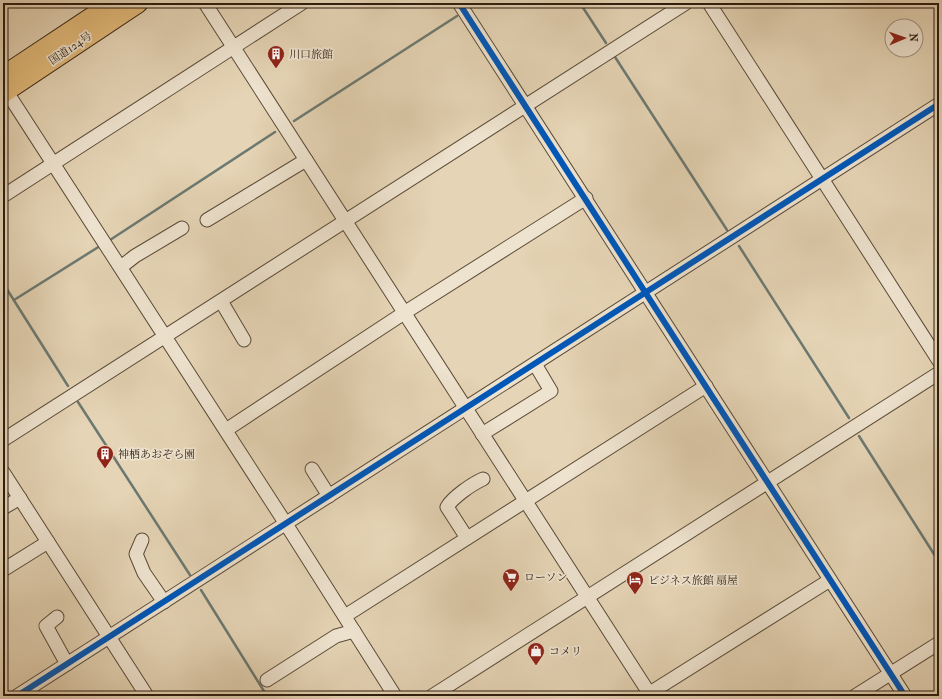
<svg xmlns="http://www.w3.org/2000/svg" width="942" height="699" font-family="'IM FELL French Canon','Noto Serif JP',serif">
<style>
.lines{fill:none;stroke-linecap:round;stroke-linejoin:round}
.stream{stroke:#6c7971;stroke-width:2.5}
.minor-casing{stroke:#5a4b38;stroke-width:15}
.highway-casing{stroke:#2c1d0f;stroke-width:21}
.minor{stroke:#eee3cf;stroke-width:13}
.highway{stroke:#e2ba7a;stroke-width:19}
.cycleway-casing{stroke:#eee3cf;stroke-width:8}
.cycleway{stroke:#0057b8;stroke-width:6}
.labels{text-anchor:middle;stroke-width:3.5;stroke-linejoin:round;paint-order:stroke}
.street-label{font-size:11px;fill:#2c1d0f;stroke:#eee3cf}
.poi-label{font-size:11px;fill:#2c1d0f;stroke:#eee3cf;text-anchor:start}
</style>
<rect width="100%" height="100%" fill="#e5d4b5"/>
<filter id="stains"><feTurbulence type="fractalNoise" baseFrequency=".005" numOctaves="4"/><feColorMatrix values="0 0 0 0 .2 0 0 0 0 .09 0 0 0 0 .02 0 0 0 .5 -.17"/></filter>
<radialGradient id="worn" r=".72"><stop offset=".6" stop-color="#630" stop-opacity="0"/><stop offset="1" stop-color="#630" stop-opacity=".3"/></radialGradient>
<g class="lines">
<g class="stream">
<path d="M580 3 606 43"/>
<path d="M472 5 476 3"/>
<path d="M619 63 615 57 727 230"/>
<path d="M294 121 457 16"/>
<path d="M110 240 275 132"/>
<path d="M739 246 849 418"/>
<path d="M3 283 68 386"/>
<path d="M14 300 100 246"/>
<path d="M78 402 190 575"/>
<path d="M859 436 939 562"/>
<path d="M201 590 267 696"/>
</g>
<defs>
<g id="minor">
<path d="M205 3 651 696"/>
<path d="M459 3 905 696"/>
<path d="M709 3 939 361"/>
<path d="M3 86 286 524 395 696"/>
<path d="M3 196 302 3"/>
<path d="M207 220 306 160"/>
<path d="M121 267 135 256 182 228"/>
<path d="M221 301 244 340"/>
<path d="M226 430 404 313 586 198"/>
<path d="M482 434 551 391 535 364"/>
<path d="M3 440 686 3"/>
<path d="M312 469 329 496"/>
<path d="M3 472 147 696"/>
<path d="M3 508 20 498"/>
<path d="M467 538 447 507C453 497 472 484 483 479"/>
<path d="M142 540 136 554 144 573 164 602"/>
<path d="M3 570 48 542"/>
<path d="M345 616 706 386"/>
<path d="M57 617 46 626 67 664"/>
<path d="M267 680 336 636 354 631"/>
<path d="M17 696 939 104"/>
<path d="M432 696 939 373"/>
<path d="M645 696 830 580"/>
<path d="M855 696 939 643"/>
</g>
<g id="highway">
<path d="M3 76 113 3"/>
<path d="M3 93 138 3"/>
</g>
</defs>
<use href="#minor" class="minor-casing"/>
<use href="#highway" class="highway-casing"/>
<use href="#minor" class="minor"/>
<use href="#highway" class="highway"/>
<defs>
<g id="cycleway">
<path d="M459 3 905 696"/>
<path d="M17 696 939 104"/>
</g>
</defs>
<use href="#cycleway" class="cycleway-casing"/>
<use href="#cycleway" class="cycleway"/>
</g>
<defs>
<symbol id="building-pin" viewBox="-11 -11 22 30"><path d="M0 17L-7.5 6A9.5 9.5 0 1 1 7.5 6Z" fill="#8f2418" stroke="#eee3cf"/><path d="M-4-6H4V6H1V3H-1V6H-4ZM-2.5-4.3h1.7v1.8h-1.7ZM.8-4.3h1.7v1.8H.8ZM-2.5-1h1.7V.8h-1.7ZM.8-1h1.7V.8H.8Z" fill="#fff"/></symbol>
<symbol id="supermarket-pin" viewBox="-11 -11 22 30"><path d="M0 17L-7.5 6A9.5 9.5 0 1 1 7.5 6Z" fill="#8f2418" stroke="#eee3cf"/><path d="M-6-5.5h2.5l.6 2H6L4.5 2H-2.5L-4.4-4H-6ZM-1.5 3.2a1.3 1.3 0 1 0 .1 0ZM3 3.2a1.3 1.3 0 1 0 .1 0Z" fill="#fff"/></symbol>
<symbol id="hotel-pin" viewBox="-11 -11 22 30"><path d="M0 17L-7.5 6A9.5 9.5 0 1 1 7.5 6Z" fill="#8f2418" stroke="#eee3cf"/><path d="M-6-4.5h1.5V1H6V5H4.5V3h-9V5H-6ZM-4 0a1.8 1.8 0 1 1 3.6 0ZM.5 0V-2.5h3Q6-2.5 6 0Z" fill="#fff"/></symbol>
<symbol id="shop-pin" viewBox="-11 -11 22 30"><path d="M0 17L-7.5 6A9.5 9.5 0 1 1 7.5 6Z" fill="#8f2418" stroke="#eee3cf"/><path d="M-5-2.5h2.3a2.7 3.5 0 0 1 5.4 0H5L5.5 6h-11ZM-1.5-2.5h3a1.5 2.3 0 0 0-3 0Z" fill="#fff"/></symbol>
</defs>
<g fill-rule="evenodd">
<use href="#building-pin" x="266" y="44" width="20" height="27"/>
<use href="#building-pin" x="95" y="444" width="20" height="27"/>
<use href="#supermarket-pin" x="501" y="567" width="20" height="27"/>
<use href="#hotel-pin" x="625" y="570" width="20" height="27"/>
<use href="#shop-pin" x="526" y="641" width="20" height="27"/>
</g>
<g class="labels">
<g class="street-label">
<text transform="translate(70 48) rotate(-34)" y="4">国道124号</text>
</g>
<g class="poi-label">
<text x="289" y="58">川口旅館</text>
<text x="118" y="458">神栖あおぞら園</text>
<text x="524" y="581">ローソン</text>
<text x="648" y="584">ビジネス旅館 扇屋</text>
<text x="549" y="655">コメリ</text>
</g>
</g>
<rect width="942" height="699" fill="none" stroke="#e5d4b5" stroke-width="16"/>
<rect x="4" y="4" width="934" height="691" fill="none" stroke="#2c1d0f" stroke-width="2"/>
<rect x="8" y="8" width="926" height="683" fill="none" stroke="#2c1d0f"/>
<g transform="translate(904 38) rotate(88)"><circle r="19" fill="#eee3cf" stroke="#a09482"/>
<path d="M0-3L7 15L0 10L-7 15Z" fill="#8f2418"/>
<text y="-6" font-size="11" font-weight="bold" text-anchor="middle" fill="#2c1d0f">N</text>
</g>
<rect width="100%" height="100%" filter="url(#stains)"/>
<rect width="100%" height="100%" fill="url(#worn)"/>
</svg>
